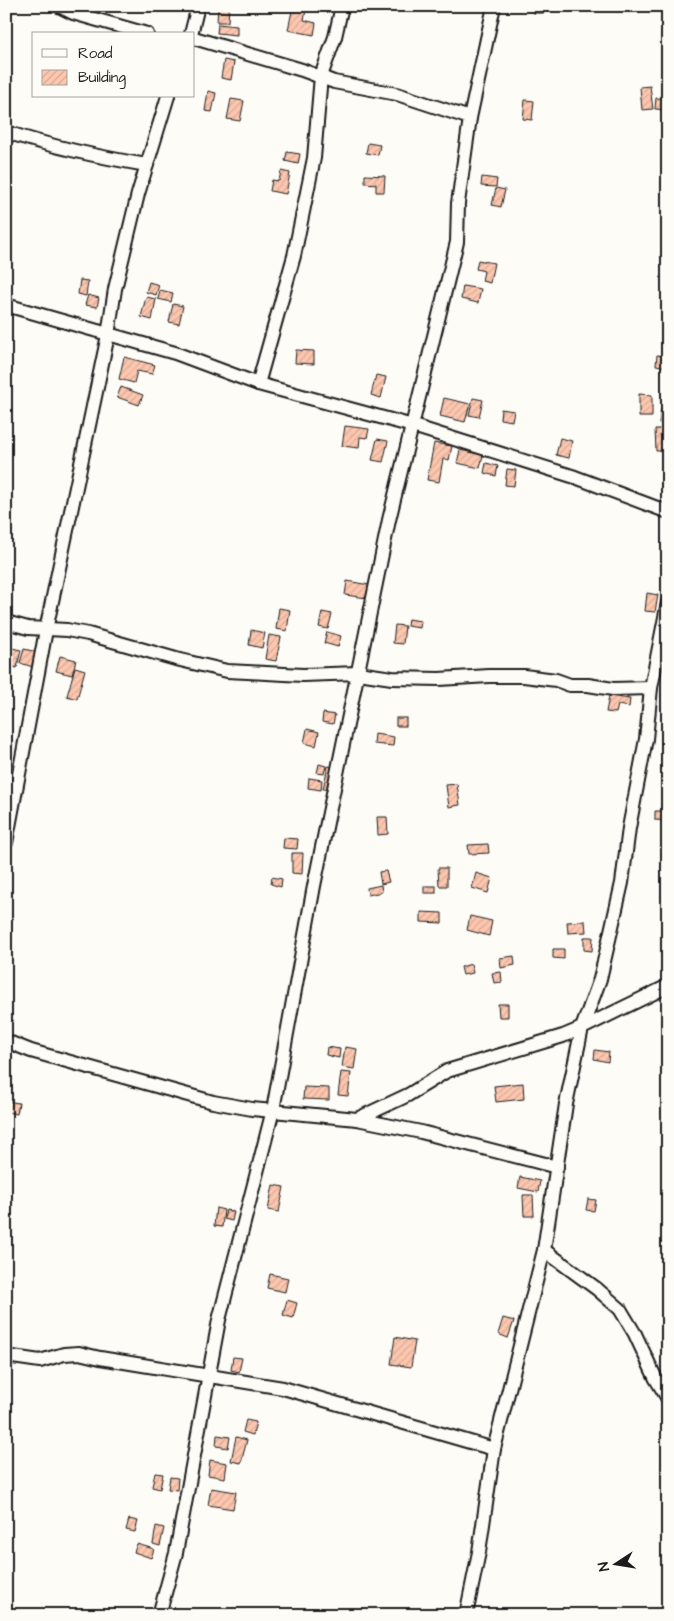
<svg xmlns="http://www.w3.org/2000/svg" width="674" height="1621" font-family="'Architects Daughter',sans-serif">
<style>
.building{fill:url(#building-hatch);stroke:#1c1c1c}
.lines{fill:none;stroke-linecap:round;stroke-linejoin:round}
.street-casing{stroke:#1c1c1c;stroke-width:16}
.street{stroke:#fdfcf7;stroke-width:12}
</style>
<defs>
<pattern id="building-hatch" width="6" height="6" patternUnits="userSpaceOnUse" patternTransform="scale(1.25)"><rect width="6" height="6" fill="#fdc7af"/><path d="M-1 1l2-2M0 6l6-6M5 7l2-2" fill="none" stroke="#d8aa96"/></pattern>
</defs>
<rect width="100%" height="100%" fill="#fdfcf7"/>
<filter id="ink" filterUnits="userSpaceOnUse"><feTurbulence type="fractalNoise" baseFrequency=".02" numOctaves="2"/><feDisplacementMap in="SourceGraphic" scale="10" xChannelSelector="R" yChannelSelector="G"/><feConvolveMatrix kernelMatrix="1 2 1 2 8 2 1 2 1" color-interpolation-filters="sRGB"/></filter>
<g filter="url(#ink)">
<g class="building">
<path d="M218 6H229L228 22H217Z"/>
<path d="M293 6H307L304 20 316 23 314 35 288 30Z"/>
<rect x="534" y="6" width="9" height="7"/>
<path d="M218 24 237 26V35L217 33Z"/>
<path d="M224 60 234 62 231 80 221 78Z"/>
<path d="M650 86 653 109 642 110 640 87Z"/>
<path d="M208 91 216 93 212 112 205 111Z"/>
<path d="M656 98 668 99V110L655 109Z"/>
<path d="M231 99 244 101 240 121 227 119Z"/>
<path d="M525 100 534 101 532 120 523 119Z"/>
<path d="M368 143 380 145 378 155 366 153Z"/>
<path d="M287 152 300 154 298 164 285 161Z"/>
<path d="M281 171 290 173 286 194 270 191 272 180 279 181Z"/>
<path d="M365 175 385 176 384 192H376V184L365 183Z"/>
<path d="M482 177 497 179 496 187 481 186Z"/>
<path d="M496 188 505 190 501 207 492 205Z"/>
<path d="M478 260 494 263 490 283 482 281 484 271 476 269Z"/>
<path d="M80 280 88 281 86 296 78 294Z"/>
<path d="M149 282 159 285 156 295 146 292Z"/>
<path d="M463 286 481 289 478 303 461 299Z"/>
<path d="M160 290 173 293 171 302 158 299Z"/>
<path d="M88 295 99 298 97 307 85 305Z"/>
<path d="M146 297 156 299 152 320 141 317Z"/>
<path d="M173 304 183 306 179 324 169 322Z"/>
<path d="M296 350 314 351V364L295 363Z"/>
<path d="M657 355 668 357 667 367 656 365Z"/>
<path d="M124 357 155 365 152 374 137 371 134 383 119 379Z"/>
<path d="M376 375 386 377 381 398 371 395Z"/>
<path d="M121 387 143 395 139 405 117 397Z"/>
<path d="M639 394 652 395V417H639Z"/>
<path d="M444 398 470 404 465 422 440 416Z"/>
<path d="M473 398 483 400 479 417 469 415Z"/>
<path d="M501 409 514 411 512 421 500 419Z"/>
<path d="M661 409 668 410V424L659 423Z"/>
<path d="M345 426 369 429 367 438 360 437 359 448 342 446Z"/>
<path d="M655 429H665V451H656Z"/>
<path d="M560 438 572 441 569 458 556 455Z"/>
<path d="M377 439 388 441 383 462 372 460Z"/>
<path d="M434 443 452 446 449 460 443 459 439 482 427 480Z"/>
<path d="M460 450 483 455 480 468 457 463Z"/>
<path d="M486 463 498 466 496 476 484 473Z"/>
<path d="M507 469 516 470 514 486 505 485Z"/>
<path d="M347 581 369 585 367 598 345 595Z"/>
<path d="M647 593 658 595 655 612 645 611Z"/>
<path d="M279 608 290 610 287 631 276 629Z"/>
<path d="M322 612 332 614 328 629 319 627Z"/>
<path d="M408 619 421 621 420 628 407 626Z"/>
<path d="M395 625 405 626 403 644 393 643Z"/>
<path d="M251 630 265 633 262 648 249 645Z"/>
<path d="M327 632 341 636 338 647 324 643Z"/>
<path d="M269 635 281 637 276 661 265 659Z"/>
<path d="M12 648 21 650 17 668 9 666Z"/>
<path d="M24 649 37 652 33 667 20 663Z"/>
<path d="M60 656 76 660 72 675 56 671Z"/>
<path d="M75 667 85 670 77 699 67 696Z"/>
<path d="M609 696 630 699 629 707 618 705 616 713 606 712Z"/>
<path d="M323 713 335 715 333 724 322 722Z"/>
<rect x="396" y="718" width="10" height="8"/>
<path d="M307 729 319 732 316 746 304 743Z"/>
<path d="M375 734 394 737 393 746 374 744Z"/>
<path d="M319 764 326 766 324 774 317 773Z"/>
<path d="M328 766 336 768 332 790 323 789Z"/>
<path d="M309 778 322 780 321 790 308 788Z"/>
<path d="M457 784 460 805 449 807 446 785Z"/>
<path d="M655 811H668V821L655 820Z"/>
<path d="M377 817H387L388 834 378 835Z"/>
<path d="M284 838 298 839 297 849 283 848Z"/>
<path d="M488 844 489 853 469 854 468 845Z"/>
<path d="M292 853H303L302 874 292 873Z"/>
<path d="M438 868H447V886H439Z"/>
<path d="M386 871 389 882 381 884 379 872Z"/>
<path d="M476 873 492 878 488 893 472 888Z"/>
<path d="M272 877 282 879 281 887 271 884Z"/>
<path d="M381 885 382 892 368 895 367 888Z"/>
<rect x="424" y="886" width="12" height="7"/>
<path d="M421 912 442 913V923L421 922Z"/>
<path d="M470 916 492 921 489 936 467 930Z"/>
<path d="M585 921 586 932 568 933 567 922Z"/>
<path d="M584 937H593L592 951 584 950Z"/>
<path d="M553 949H564V959L553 958Z"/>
<path d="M514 956 515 965 501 968 500 958Z"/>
<path d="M471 964 473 973 463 975 461 967Z"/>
<path d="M501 972 502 982 494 983 492 973Z"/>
<path d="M498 1004H508V1017H499Z"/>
<path d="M327 1047 340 1049 339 1058 326 1055Z"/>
<path d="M345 1047 357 1049 354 1069 342 1067Z"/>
<path d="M595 1050 609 1052 608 1062 594 1059Z"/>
<path d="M341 1072 351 1073 348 1096 338 1095Z"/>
<path d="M523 1083 524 1099 496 1102 494 1086Z"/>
<path d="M304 1087 329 1088V1100L303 1099Z"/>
<path d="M6 1101 19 1103 17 1114 6 1112Z"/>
<path d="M520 1177 540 1181 538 1192 518 1188Z"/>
<path d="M273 1185 284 1187 279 1212 268 1210Z"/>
<path d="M523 1195H533L534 1216H524Z"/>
<path d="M588 1199 596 1200 594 1211 586 1210Z"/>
<path d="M216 1208 224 1210 222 1227 214 1226Z"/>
<path d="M226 1210 234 1212 232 1221 224 1219Z"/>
<path d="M270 1274 288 1278 285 1292 267 1288Z"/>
<path d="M287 1300 297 1303 293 1318 283 1315Z"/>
<path d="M503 1318 514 1321 508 1338 498 1334Z"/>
<path d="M395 1337 415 1341 411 1367 391 1364Z"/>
<path d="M233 1357 242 1358 239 1372 231 1370Z"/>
<path d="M246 1420 256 1422 253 1435 243 1432Z"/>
<path d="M217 1435 230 1437 228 1448 216 1446Z"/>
<path d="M236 1437 247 1440 241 1463 231 1461Z"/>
<path d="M210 1460 227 1463 225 1478 208 1475Z"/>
<path d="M155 1473 163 1474 160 1489 152 1487Z"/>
<path d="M170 1477 178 1478 177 1490 168 1489Z"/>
<path d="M211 1488 236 1492 233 1509 208 1505Z"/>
<path d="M129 1519 138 1521 135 1532 126 1530Z"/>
<path d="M156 1526 164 1528 160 1546 153 1544Z"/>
<path d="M137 1544 154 1549 151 1558 134 1552Z"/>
</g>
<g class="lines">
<defs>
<g id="street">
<path d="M59 6 73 13 147 34"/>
<path d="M191 34 198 6"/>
<path d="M194 38 302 70 334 82 397 94 470 118"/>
<path d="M6 132C53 147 98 157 147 165"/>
<path d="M6 305 175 353 258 384 413 426 575 477 668 512"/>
<path d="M258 384 294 256 314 158 321 76 335 37 342 6"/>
<path d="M6 622 28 628 67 630 88 634 176 659 227 671 303 675 358 673 392 678 439 679 489 676H524L556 680 570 685H588L613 689 651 688"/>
<path d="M6 843 46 630 108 335 115 289 138 194 168 96"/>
<path d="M6 1041 31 1051 213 1102 252 1109 357 1119 408 1095 447 1071 563 1036 582 1028 668 986"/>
<path d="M357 1119 421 1132 557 1167"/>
<path d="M544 1250 597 1289 620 1309 635 1334 656 1379 668 1399"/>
<path d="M6 1356 40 1361 64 1354 79 1353 100 1358 283 1388 494 1449"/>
<path d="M159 1615 176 1553 219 1320 273 1110 314 886 389 520 457 242 458 203 470 118 494 6"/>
<path d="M466 1615 479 1552 494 1449 544 1250 566 1104 582 1028 600 979 622 883 629 828 646 739 651 688 668 602"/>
</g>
</defs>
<use href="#street" class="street-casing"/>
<use href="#street" class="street"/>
</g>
</g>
<rect width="674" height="1621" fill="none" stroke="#fdfcf7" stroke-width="25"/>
<rect x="12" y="12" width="649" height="1596" fill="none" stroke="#1c1c1c" stroke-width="2" filter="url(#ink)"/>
<rect x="32" y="32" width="162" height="65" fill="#fdfcf7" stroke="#a3a29f"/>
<rect x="42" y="49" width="25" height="8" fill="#fdfcf7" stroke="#a3a29f"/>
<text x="78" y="58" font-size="15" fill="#1c1c1c">Road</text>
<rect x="42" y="70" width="25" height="15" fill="url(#building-hatch)" stroke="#a3a29f"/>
<text x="78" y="82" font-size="15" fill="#1c1c1c">Building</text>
<g transform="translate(616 1564) rotate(258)" stroke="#fdfcf7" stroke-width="4" paint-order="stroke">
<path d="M0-4L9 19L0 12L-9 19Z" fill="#1c1c1c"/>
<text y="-8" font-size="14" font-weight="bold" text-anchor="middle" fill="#1c1c1c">N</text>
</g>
</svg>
